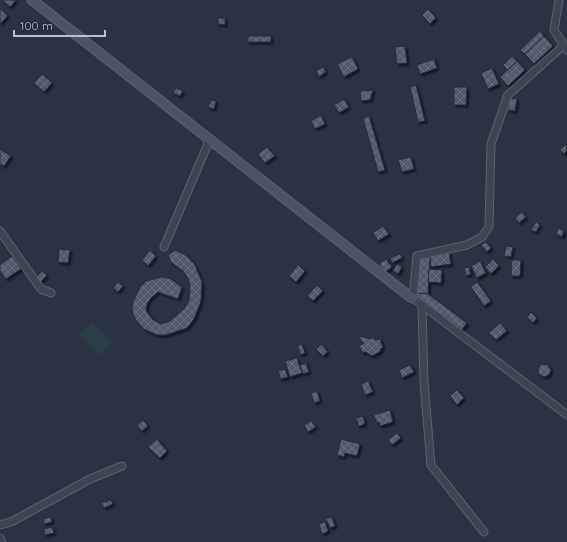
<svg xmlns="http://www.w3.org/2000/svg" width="567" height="542" font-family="Quicksand,sans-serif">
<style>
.garden{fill:#2b4044}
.building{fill:url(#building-cross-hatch);stroke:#242c3b;filter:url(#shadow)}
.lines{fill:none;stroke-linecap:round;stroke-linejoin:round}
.street-casing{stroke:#5c6370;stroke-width:9}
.secondary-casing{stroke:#5c6370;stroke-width:11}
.street{stroke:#3d4553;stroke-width:7}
.secondary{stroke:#4b5466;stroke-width:9}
</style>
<defs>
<pattern id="building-cross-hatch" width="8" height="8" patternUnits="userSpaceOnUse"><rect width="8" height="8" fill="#50596c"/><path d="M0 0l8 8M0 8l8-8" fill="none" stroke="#676f80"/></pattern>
<filter id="shadow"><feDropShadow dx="2" dy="2" stdDeviation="1" flood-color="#0009"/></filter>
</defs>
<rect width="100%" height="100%" fill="#293343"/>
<path class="garden" d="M91 322 112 342 99 355 79 334Z"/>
<g class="building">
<path d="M2 0H16L10 7Z"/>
<path d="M0 8 8 16 0 24Z"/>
<path d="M428 9 436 18 430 24 422 15Z"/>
<path d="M218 18H225V25L218 24Z"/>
<path d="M540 31 544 36 525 54 520 50Z"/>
<rect x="248" y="36" width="23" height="6"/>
<path d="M544 36 553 46 534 64 525 54Z"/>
<path d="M405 46 407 63 397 64 395 47Z"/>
<path d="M512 56 517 61 507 70 503 65Z"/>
<path d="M352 57 358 69 344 77 337 64Z"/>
<path d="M434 59 437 68 420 74 417 65Z"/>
<path d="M517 61 525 70 508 86 500 77Z"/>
<path d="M323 67 326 72 319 77 316 71Z"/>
<path d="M492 68 499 84 488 89 481 73Z"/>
<path d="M42 74 52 83 44 92 34 83Z"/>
<path d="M416 85 425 121 418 122 410 87Z"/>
<path d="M454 87H467L466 105H454Z"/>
<path d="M176 88 183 91 180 96 173 93Z"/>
<path d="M373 90 370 100 361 101 360 91Z"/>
<path d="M510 98 517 99 515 111 508 110Z"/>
<path d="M344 99 349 107 339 113 334 105Z"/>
<path d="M211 100 216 101 214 109 208 107Z"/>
<path d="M321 115 325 124 315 129 311 121Z"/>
<path d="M369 116 385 170 378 172 363 118Z"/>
<path d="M566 144 567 151 564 154 560 150Z"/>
<path d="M267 147 275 156 265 163 258 154Z"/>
<path d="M0 149 11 156 4 166 0 164Z"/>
<path d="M411 157 414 169 402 172 398 160Z"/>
<path d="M522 212 526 217 519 223 515 218Z"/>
<path d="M536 222 540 225 536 232 531 230Z"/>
<path d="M383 226 389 234 378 241 373 233Z"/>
<path d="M558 228 564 231 562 237 556 234Z"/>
<path d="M486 242 491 248 487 252 481 245Z"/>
<path d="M506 246 513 247 511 257 504 256Z"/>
<path d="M59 249 70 250 68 263 58 262Z"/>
<path d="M150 250 156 256 148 266 142 260Z"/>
<path d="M175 250 187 256 195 265 202 282 201 301 194 319 187 328 166 335H157L144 329 135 319 132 311 133 302 140 287 146 281 162 277 171 279 182 287 178 299 158 292 151 298 147 304 146 310 149 315 153 320 161 324 170 321 184 309 189 301 190 286 188 278 183 271 171 262 168 255Z"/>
<path d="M449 253 451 264 431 267 430 256Z"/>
<path d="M400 254 402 258 392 263 390 258Z"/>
<path d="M12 256 21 269 6 279 0 271V265Z"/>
<path d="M420 257 430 258 428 294 417 293Z"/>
<path d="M386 259 392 267 385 272 379 264Z"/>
<path d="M493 259 499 266 491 274 485 267Z"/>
<path d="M512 260H521L520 276H511Z"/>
<path d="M480 261 486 273 477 278 471 266Z"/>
<path d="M397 264 402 267 398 274 393 271Z"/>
<path d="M298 265 305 271 296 282 289 276Z"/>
<path d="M469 267 471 274 466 276 464 268Z"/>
<path d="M429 269 442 270 441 283 428 282Z"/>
<path d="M42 271 47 275 41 282 36 277Z"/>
<path d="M118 282 123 286 118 292 113 288Z"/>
<path d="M477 282 491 301 484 306 471 287Z"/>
<path d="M317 285 323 291 313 301 307 296Z"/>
<path d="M417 293 428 294 467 323 462 330 417 296Z"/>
<path d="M531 312 537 318 533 323 527 317Z"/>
<path d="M500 323 507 331 496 340 489 333Z"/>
<path d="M360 336 371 339 374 337V340L380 339 383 348 380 349 381 351 372 356 366 352 363 353 359 346 364 343 360 340Z"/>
<path d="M302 344 305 353 300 355 298 345Z"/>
<path d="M321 344 328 352 323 356 316 349Z"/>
<path d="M297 358 302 373 290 377 285 361Z"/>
<path d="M306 363 309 372 303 374 300 365Z"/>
<path d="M542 364 548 365 551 370 549 375 544 377 539 374 538 368Z"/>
<path d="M410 365 414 372 402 378 399 370Z"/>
<path d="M285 369 288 377 281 379 278 371Z"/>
<path d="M368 381 373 392 365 395 361 384Z"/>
<path d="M457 390 464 398 457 405 450 396Z"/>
<path d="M317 391 320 401 314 403 311 393Z"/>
<path d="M390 410 393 422 380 426 379 422 377 423 374 415Z"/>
<path d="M363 416 365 424 359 426 356 418Z"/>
<path d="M143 420 148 426 142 431 137 425Z"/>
<path d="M311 421 316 427 308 432 304 425Z"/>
<path d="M397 433 401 438 392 445 388 440Z"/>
<path d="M157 439 167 451 160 458 148 447Z"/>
<path d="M341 439 360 444 357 456 345 453 344 457 337 455Z"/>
<path d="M111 500 113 504 104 508 102 503Z"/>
<path d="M51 517 52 522 44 524 43 519Z"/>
<path d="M332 517 335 526 330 528 326 519Z"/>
<path d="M325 522 328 531 322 534 319 524Z"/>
<path d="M52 527 54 533 45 535 44 529Z"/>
</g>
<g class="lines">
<defs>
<g id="street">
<path d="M559 0 554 30 567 50"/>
<path d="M564 45 508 95 491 144 489 227 482 237 467 245 417 256 413 298 567 415"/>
<path d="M0 231 41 289 51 293"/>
<path d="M164 247 207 146 208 139"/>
<path d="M422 306 424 383 431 465 484 532"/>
<path d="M0 525 11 522 90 479 122 466"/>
<path d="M0 538 2 542"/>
</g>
<path id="secondary" d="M32 0 409 296 413 298"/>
</defs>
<use href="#street" class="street-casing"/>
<use href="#secondary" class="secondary-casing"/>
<use href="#street" class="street"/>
<use href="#secondary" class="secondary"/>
</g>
<path d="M14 30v6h91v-6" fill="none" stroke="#bbc0cd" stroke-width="2"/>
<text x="20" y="30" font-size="12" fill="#bbc0cd" stroke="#222a39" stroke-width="3" paint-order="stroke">100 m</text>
</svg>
